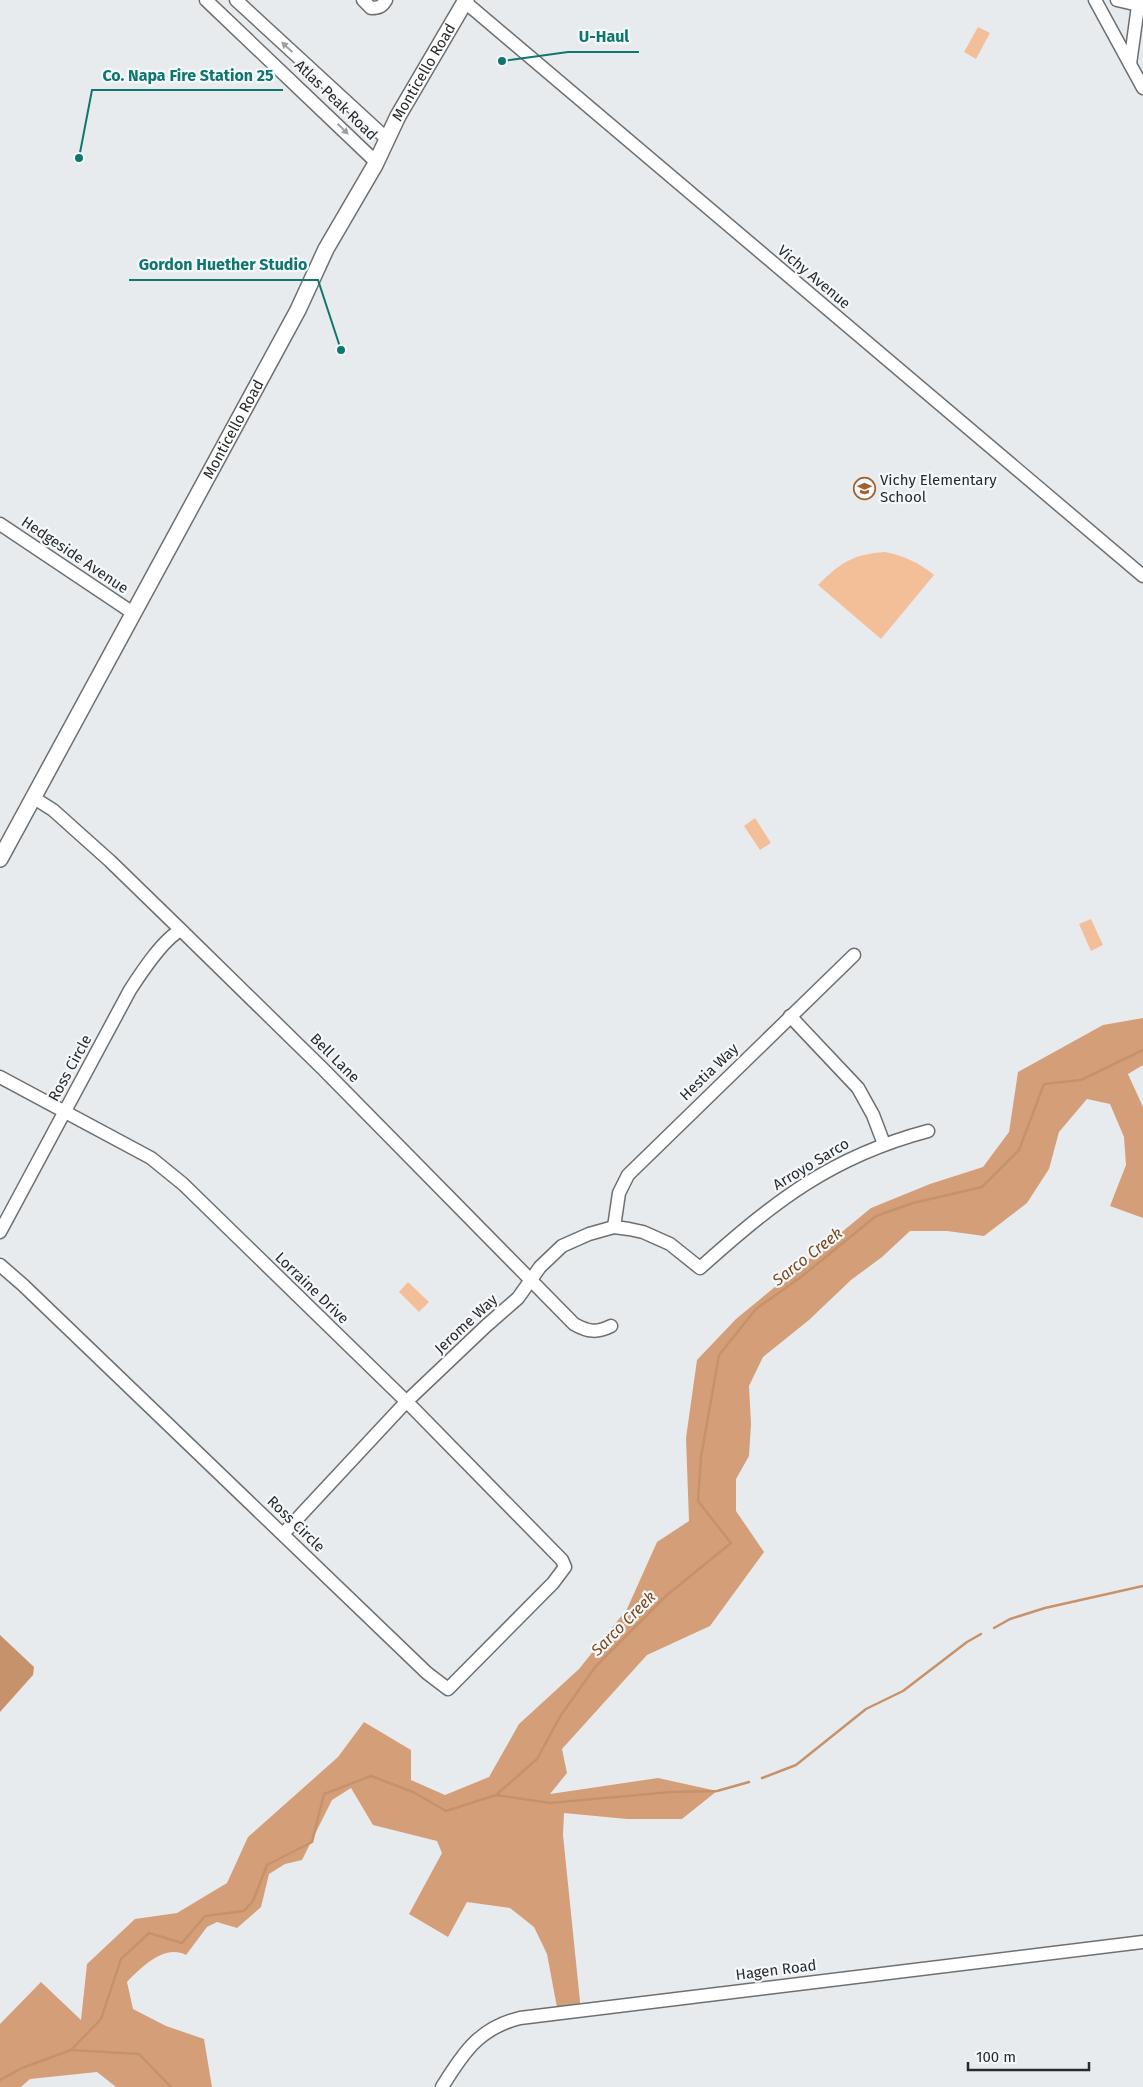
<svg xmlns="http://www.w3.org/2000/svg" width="1143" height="2087" font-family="'Fira Sans',sans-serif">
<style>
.green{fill:#f3bf99}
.forest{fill:#d49f78}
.water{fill:#c6926b}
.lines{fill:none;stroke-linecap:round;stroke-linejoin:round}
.stream{stroke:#c6926b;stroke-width:2.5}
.minor-casing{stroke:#6d7072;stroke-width:15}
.major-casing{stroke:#6d7072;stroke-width:18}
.minor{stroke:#fff;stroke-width:12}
.major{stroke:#fff;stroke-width:15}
.oneway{fill:#9f9fa0}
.labels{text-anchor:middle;stroke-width:4.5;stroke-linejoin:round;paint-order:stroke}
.street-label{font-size:15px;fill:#292a2b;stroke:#f5f8fb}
.poi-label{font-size:15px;fill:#292a2b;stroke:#f5f8fb;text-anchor:start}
.water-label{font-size:16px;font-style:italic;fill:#7b481d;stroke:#f5f8fb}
.leader{fill:none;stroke:#0f766e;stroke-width:2}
.callout-dot{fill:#0f766e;stroke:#f5f8fb;stroke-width:2}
.callout-label{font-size:16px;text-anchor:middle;font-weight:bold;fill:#0f766e;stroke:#f5f8fb;stroke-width:4.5;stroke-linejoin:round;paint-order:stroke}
</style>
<rect width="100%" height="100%" fill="#e8ebed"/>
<g class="green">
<path d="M978 27 990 33 976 59 964 52Z"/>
<path d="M885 552C904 556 918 562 934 575L881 639 818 585C840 563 853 554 885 552Z"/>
<path d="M755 818 771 843 760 850 744 826Z"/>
<path d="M1091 919 1103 945 1091 951 1079 924Z"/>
<path d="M408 1282 429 1302 419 1312 399 1292Z"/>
</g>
<path class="forest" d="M1143 1018V1065L1128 1074 1143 1107V1218L1110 1206 1126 1165 1124 1137 1110 1104 1087 1099 1059 1132 1049 1169 1027 1203 984 1236 947 1231H910L882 1257 851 1280 809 1320 763 1357 749 1386 751 1424 749 1456 736 1479V1511L764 1552 710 1626 647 1655 562 1749 567 1773 550 1794 658 1778 717 1791 682 1819H627L564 1813 563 1835 581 2011 558 2013 547 1954 534 1927 510 1908 467 1902 448 1937 409 1914 442 1853 437 1841 373 1825 351 1788 332 1800 302 1860 285 1864 269 1874 261 1907 237 1928 217 1922 207 1927 186 1955C164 1944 142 1967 127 1982L133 2009 166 2026 204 2039 212 2087H116L97 2072 30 2079 21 2087H0V2024L41 1982 81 2020 87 1964 135 1919 177 1913 227 1883 248 1837 338 1757 364 1722 411 1750V1780L445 1795 489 1777 519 1724 579 1669 627 1609 657 1542 689 1521 686 1438 697 1360 736 1319 871 1208 930 1184 983 1167 1009 1132 1018 1072 1103 1025Z"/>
<path class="water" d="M0 1635 34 1667 33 1675 0 1712Z"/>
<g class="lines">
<g class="stream">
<path d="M994 1628 1010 1619 1045 1608 1143 1586"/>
<path d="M762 1778 796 1765 866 1709 903 1691 967 1642 981 1634"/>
<path d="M496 1795 550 1803 671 1792 717 1791 749 1782"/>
<path d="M72 2050 139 2054 171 2087"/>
<path d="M0 2080 22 2068 71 2050 101 2019 121 1959 149 1933 182 1943 205 1916 244 1911 253 1901 267 1865 312 1842 324 1794 371 1776 413 1792 446 1811 496 1795 537 1759 561 1715 596 1666 667 1595 731 1543 698 1501 701 1457 719 1355 756 1309 801 1277 876 1216 913 1203 982 1187 1019 1150 1044 1084 1081 1080 1143 1050"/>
</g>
<defs>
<g id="minor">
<path d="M206 0 376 162"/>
<path d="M236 0 387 139"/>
<path d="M363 0 371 8C378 8 382 7 386 0"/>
<path d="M1095 0 1143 88"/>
<path d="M1117 0 1143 6"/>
<path d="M465 2 1143 576"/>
<path d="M1130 64 1138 6"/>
<path d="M0 524 133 613"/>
<path d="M34 798 53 810 110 861 181 930 323 1069 574 1324C588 1332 597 1333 611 1326"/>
<path d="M790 1016 858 1088 873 1115 884 1144"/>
<path d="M0 1077 151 1158 183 1184 413 1408 562 1560 565 1567 553 1583 448 1689 427 1673 23 1285 0 1265"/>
<path d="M614 1227 619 1193 628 1175 854 955"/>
<path d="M0 1232 130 990C141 973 163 939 181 930"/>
<path d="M283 1534 406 1402 486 1326 518 1298 540 1267 562 1246 589 1234 614 1227 629 1229 643 1232 670 1244 700 1268C774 1202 830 1157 928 1131"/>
<path d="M442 2087C463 2053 479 2028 520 2018L1143 1942"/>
</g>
<g id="major">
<path id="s1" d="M0 859 298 310 326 249 375 165 398 116 466 0"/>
</g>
</defs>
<use href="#minor" class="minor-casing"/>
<use href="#major" class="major-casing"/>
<use href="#minor" class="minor"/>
<use href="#major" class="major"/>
</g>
<defs><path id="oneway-solid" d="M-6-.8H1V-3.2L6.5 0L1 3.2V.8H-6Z" transform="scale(1.25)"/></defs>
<g class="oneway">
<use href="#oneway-solid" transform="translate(287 47) rotate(-137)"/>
<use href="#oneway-solid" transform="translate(343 129) rotate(45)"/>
</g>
<defs>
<symbol id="school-ring" viewBox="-11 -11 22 22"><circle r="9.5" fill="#f5f8fb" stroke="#a3622d" stroke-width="1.5"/><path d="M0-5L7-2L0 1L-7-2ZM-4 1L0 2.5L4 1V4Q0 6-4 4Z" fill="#a3622d"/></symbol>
</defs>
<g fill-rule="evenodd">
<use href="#school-ring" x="852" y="476" width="25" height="25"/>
</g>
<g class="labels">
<g class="street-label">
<text dy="5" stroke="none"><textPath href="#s1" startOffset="894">Monticello Road</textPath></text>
<text transform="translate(336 100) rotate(44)" y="5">Atlas Peak Road</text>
<text transform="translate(814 277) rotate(40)" y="5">Vichy Avenue</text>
<text dy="5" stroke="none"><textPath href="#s1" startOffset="489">Monticello Road</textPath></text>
<text transform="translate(75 555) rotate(34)" y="5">Hedgeside Avenue</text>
<text transform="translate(335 1058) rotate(45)" y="5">Bell Lane</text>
<text transform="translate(70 1068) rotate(-61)" y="5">Ross Circle</text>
<text transform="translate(709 1072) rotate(-44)" y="5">Hestia Way</text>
<text transform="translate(811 1164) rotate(-31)" y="5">Arroyo Sarco</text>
<text transform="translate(312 1288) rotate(44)" y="5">Lorraine Drive</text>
<text transform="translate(466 1324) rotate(-43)" y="5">Jerome Way</text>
<text transform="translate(296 1524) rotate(44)" y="5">Ross Circle</text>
<text transform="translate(776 1970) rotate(-7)" y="5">Hagen Road</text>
</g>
<g class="poi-label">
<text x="880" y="485">Vichy Elementary<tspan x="880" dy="17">School</tspan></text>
</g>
<g class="water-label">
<text transform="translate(807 1256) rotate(-38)" y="6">Sarco Creek</text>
<text transform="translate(623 1623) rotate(-45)" y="6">Sarco Creek</text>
</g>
</g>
<path class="leader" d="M502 61L568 52H639M79 158L92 90H283M341 350L318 280H129"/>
<g class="callout-dot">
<circle cx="502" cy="61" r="5"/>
<circle cx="79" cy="158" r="5"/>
<circle cx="341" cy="350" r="5"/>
</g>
<g class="callout-label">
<text x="604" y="42">U-Haul</text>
<text x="188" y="81">Co. Napa Fire Station 25</text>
<text x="223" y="270">Gordon Huether Studio</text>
</g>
<path d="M968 2062v8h121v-8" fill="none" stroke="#292a2b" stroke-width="2.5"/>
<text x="976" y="2062" font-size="15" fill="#292a2b" stroke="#f5f8fb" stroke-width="4" paint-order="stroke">100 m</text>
</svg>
